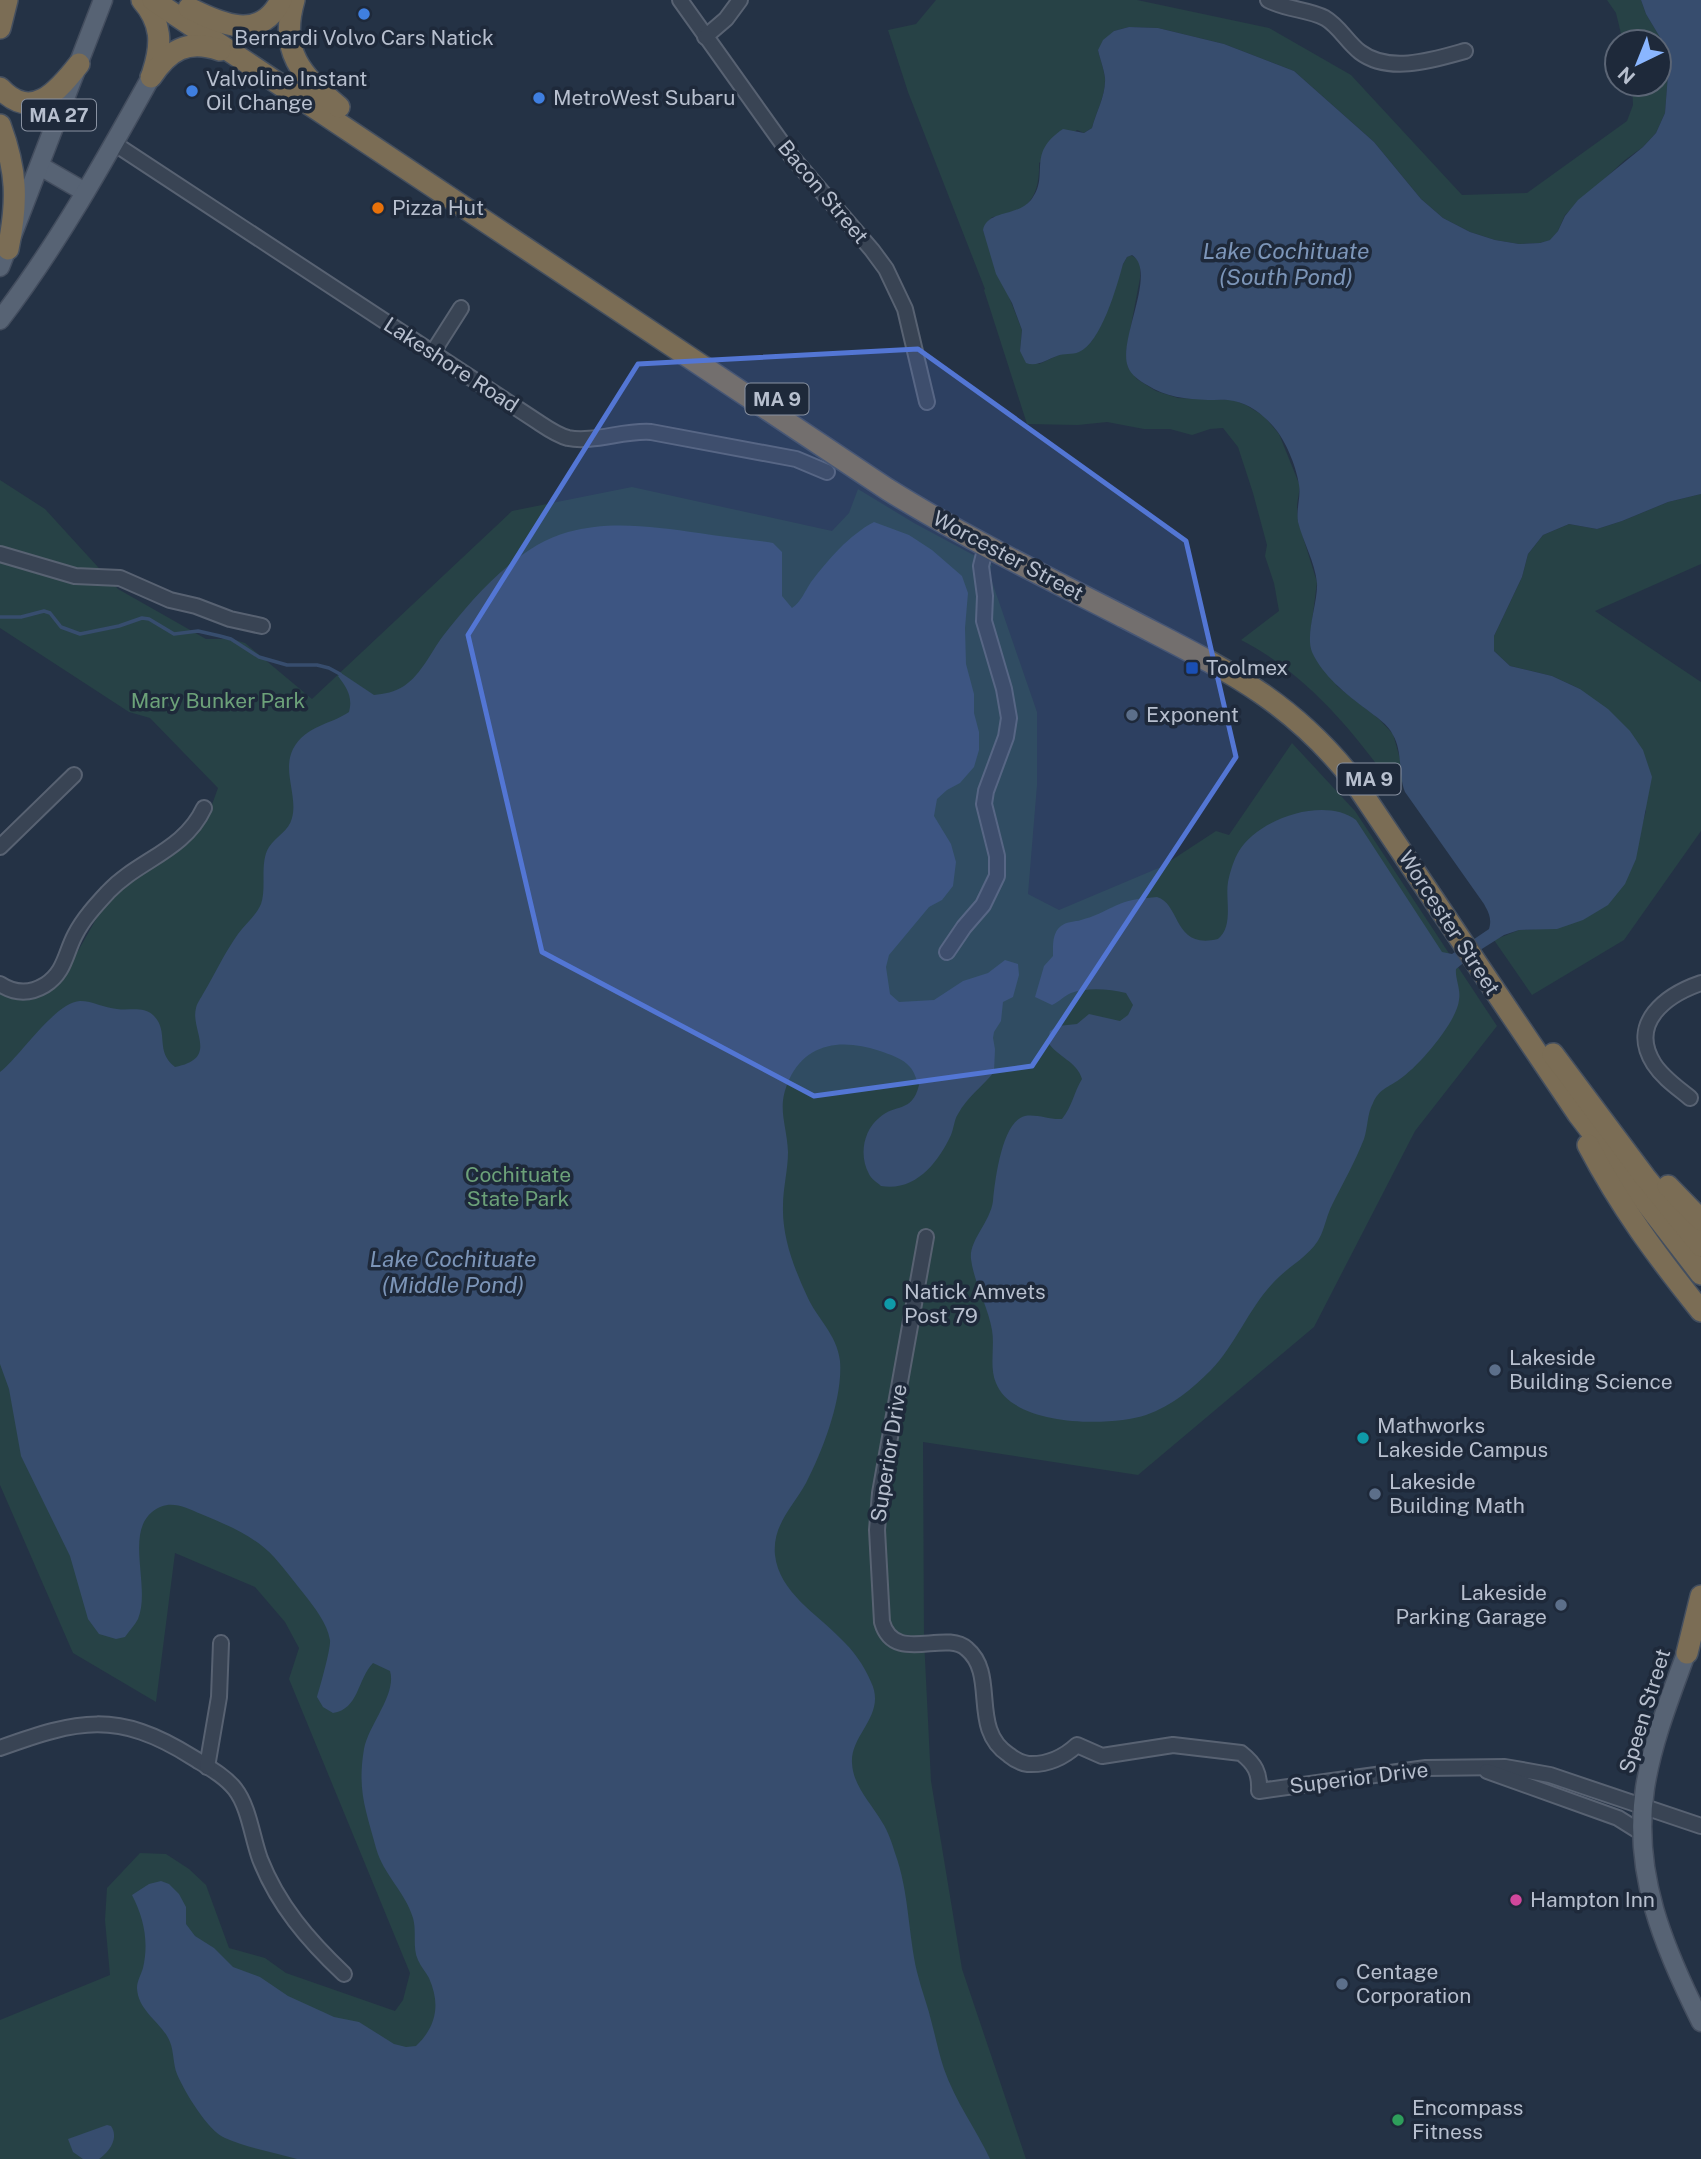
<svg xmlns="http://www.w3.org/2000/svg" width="1701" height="2159" font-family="'Public Sans',sans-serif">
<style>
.green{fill:#274246}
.water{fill:#374d6e}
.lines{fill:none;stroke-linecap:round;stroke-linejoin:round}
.stream{stroke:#374d6e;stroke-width:3.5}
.minor-casing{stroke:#586272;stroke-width:18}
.major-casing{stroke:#434d5e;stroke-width:21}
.highway-casing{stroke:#444f5f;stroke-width:24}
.minor{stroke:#394454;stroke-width:14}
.major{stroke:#576374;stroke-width:18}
.highway{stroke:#7b6d55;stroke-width:21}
.marked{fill:#5376d4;fill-opacity:0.2;stroke:#5376d4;stroke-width:5;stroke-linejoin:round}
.shop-dot{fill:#3f7fe0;stroke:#1e293a;stroke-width:2.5}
.food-dot{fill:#e8710a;stroke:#1e293a;stroke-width:2.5}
.transit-dot{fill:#1a4fb4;stroke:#1e293a;stroke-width:2.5}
.service-dot{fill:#5c6f8a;stroke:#1e293a;stroke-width:2.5}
.culture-dot{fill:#0f9aa8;stroke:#1e293a;stroke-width:2.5}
.hotel-dot{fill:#d1479c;stroke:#1e293a;stroke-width:2.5}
.leisure-dot{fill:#2e9e5b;stroke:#1e293a;stroke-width:2.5}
.labels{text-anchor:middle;stroke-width:7;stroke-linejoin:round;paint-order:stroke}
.shield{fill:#1e293a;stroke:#8992a2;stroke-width:2}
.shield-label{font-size:19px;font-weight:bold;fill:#b7bfce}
.poi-label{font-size:21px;fill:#b7bfce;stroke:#1e293a;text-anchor:start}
.street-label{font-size:21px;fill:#b7bfce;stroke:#1e293a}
.park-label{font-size:21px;fill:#6ca179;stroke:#1e293a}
.water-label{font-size:23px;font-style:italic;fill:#7c95b8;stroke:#1e293a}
</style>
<rect width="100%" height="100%" fill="#243245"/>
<g class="green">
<path d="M936 0H1137L1269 28 1351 75 1462 195 1527 193 1627 121 1633 105 1632 84H1659V42H1623L1616 13 1607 0H1641L1646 14 1661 39 1669 61 1665 113 1656 133 1643 147 1625 160 1565 215 1558 231 1551 240 1540 243 1519 244 1495 240 1470 232 1443 218 1421 199 1374 142 1294 71 1224 44 1158 28 1129 27 1114 31 1098 50C1100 59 1104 69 1105 78 1106 95 1096 112 1092 128L1084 133 1077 130 1039 163C1040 196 1028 215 992 217L983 230 1022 330 1020 351 1039 364 1063 353 1078 352 1091 342 1101 325 1123 264 1127 257 1131 255 1137 259 1140 264V278L1126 352 1128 367 1137 379 1156 391 1178 398 1233 400 1246 405 1264 416 1279 434 1300 486 1297 505 1298 521 1317 582 1310 637 1337 686 1379 719 1393 734 1402 766V782L1394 788C1352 729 1305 673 1241 640L1279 611 1274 583 1265 556 1267 545 1253 493 1238 447 1223 428 1210 429 1192 435 1170 429H1144L1107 422 1078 425 1027 424 984 290 985 289 908 92 888 30 916 24Z"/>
<path d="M0 480 45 509 118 589 206 639H232L245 643 312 699 512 511 632 487 832 531 849 513 858 489 914 523 992 565 989 573 1037 712V785L1028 894 1059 910 1161 867 1216 831 1229 835 1292 743 1355 811 1497 1026 1415 1131 1314 1327 1138 1475 923 1442 924 1639 931 1781 962 1969 1026 2159H0V2020L110 1975 105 1920 107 1888 140 1853 166 1854 189 1869 206 1885 229 1948 265 1958 286 1973 395 2011 403 2000 410 1973 289 1679 299 1648 285 1622 255 1587 175 1553 156 1702 73 1653 0 1485V994L2 992 11 996 66 972 107 900 177 851 196 834 206 821 218 788 150 718 129 712 0 628Z"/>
<path d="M1701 494V564L1595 611 1701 682V831L1624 940 1532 995 1494 940 1519 930 1536 929 1640 832 1646 811 1580 689 1552 676 1510 666 1494 651V636L1522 577 1528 554 1543 535 1569 524 1597 529 1622 521 1668 502Z"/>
</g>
<g class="water">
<path d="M1641 0H1701V494L1668 502 1622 521 1597 529 1569 524 1543 535 1528 554 1522 577 1494 636V651L1510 666 1552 676 1580 689 1608 709 1630 731 1643 750 1652 777 1636 859 1625 884 1608 905 1583 920 1557 929 1519 930 1504 935 1477 952 1456 969C1455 979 1461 989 1459 1000 1457 1022 1418 1067 1400 1079 1389 1087 1379 1089 1373 1103 1367 1114 1368 1127 1364 1139 1355 1162 1343 1183 1332 1205 1327 1215 1325 1226 1321 1235 1313 1253 1294 1263 1280 1276 1251 1302 1238 1342 1211 1370 1192 1389 1172 1406 1146 1415 1110 1427 1013 1427 996 1383 989 1367 995 1347 992 1330 988 1306 974 1283 971 1259 969 1240 990 1223 993 1201 995 1180 1002 1121 1025 1116 1037 1114 1050 1120 1062 1119 1072 1107 1074 1092 1082 1079 1077 1061 1057 1057 1048 1042L1050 1031 1058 1026 1077 1024 1089 1014 1120 1021 1128 1015 1133 1005 1126 993C1110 989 1087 987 1071 993 1064 996 1059 1002 1052 1005L1035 997 1044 966 1053 956C1053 945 1052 933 1061 926 1067 921 1075 922 1081 920 1108 913 1116 900 1147 898 1150 898 1154 897 1157 897 1181 904 1173 950 1218 939 1234 926 1225 899 1228 882 1230 872 1234 859 1239 851 1258 819 1324 796 1356 820L1442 952 1452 954 1489 929C1492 919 1489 913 1484 904L1405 792C1398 775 1403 752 1393 735 1388 724 1376 717 1366 709 1346 694 1323 676 1312 652 1305 634 1318 603 1317 583 1315 562 1303 542 1298 522 1296 509 1301 497 1299 485 1297 469 1287 444 1277 431 1266 417 1252 405 1234 401 1226 399 1216 400 1208 400 1186 399 1165 397 1147 385 1140 381 1131 375 1128 367 1117 341 1158 272 1132 255L1127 257 1123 264C1117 286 1101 343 1079 352 1072 355 1064 353 1057 356 1046 360 1037 367 1026 363L1020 351 1022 330 1012 303 996 274 983 230C987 210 1017 217 1031 200 1051 175 1025 154 1063 129L1084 133 1092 128C1096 112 1106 95 1105 78 1104 69 1100 59 1098 50L1103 40 1114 31 1129 27 1158 28 1224 44 1294 71 1374 142 1421 199 1443 218 1470 232 1495 240 1519 244 1540 243 1550 240 1558 231 1565 216 1578 200 1643 147 1656 133 1665 113 1669 61 1661 39 1646 14Z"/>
<path d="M874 522 909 535 932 550 962 576 968 593 965 628 966 664 974 694V713L979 732V750L974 767 960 783 947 790 937 799 934 816 951 844 956 862 953 886 942 900 929 907 889 955 886 967 890 994 899 1002 934 1000 963 981 988 973 1005 960 1018 964 1019 975 1013 997 1003 1002 1001 1021 994 1032 993 1038 995 1049 994 1072C982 1087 967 1097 958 1114 954 1120 954 1128 951 1135 938 1163 915 1192 881 1186 878 1183 871 1179 869 1174 859 1156 863 1131 879 1118 895 1103 912 1114 919 1085 916 1079 914 1071 910 1067 904 1059 889 1054 880 1051 844 1039 807 1041 789 1080 776 1108 787 1124 788 1152 788 1170 783 1188 783 1206 782 1237 794 1268 807 1296 817 1319 837 1334 840 1361 843 1398 823 1450 806 1483 793 1507 772 1525 775 1555 779 1592 817 1614 840 1638 853 1650 864 1665 871 1682 887 1715 850 1734 852 1763 853 1786 871 1803 882 1822 888 1831 892 1843 895 1853 909 1891 908 1933 917 1972 921 1989 928 2006 932 2024 936 2039 939 2054 944 2069 955 2101 976 2129 990 2159H297C274 2152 247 2148 225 2138 208 2131 184 2091 177 2074 173 2064 174 2052 170 2042 162 2022 138 2012 137 1988 137 1981 141 1975 143 1968 149 1942 144 1918 132 1895L149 1884 161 1881 169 1884 179 1894 186 1907V1924L195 1936 214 1948 233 1967 260 1977 288 1996 310 2006 334 2017 359 2022 394 2044 406 2047 416 2046C436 2027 441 2005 429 1978 426 1972 421 1967 418 1960 412 1947 417 1932 413 1918 406 1893 383 1874 376 1848 366 1810 357 1791 364 1749 369 1724 397 1694 390 1671L373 1663C357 1680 359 1709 333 1713L323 1707 317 1697C320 1687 331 1649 330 1640 327 1623 315 1608 304 1594 294 1582 285 1569 274 1557 255 1536 227 1525 201 1514 185 1507 168 1498 152 1512 125 1534 151 1588 138 1619 135 1625 129 1631 125 1637L116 1639 99 1634 88 1619 70 1556 21 1456 9 1389 0 1364V1072C20 1057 55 1002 80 1001 93 1001 104 1008 117 1009 129 1011 143 1006 153 1015 170 1031 154 1051 175 1067 220 1058 190 1031 196 1008 197 1003 201 998 203 994 215 974 225 952 238 934 245 924 256 916 261 904 267 887 259 863 269 847 276 836 289 831 292 818 298 796 282 771 293 749 306 725 330 725 349 712 353 697 347 688 338 676L341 673 374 695C384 694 395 692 404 686 421 675 431 652 443 636 473 597 519 545 568 532 611 520 656 527 699 533 724 537 749 539 773 543L782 552V596L792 608C801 602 805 591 811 582 829 559 849 535 874 522Z"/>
<path d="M107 2125 111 2126C119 2138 110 2151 99 2159H83L73 2152 68 2139Z"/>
</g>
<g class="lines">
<path class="stream" d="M0 617H21L44 611 50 613 61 627 80 634 119 626 142 618 149 619 174 634 198 631 220 636 231 639 259 657 287 665H317L329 668 340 674"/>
<defs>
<g id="minor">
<path d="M680 0 792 157 872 250 886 269 905 309 927 402"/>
<path d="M1268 0C1287 10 1308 9 1325 18 1339 26 1347 42 1360 52 1389 74 1433 60 1465 51"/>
<path d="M705 37 726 19 740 0"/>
<path d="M115 144 538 422C547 428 557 435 568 438 593 443 624 430 651 432L796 459 827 472"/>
<path d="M433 352 461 308"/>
<path d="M0 554 75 576 120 578 170 600 196 606 230 619 262 626"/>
<path d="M0 847 74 775"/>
<path d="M947 952 964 927 983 905 997 876V856L984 804 986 791 1006 737 1009 718 1004 689 984 621 985 596 981 566 986 546"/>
<path d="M0 984C15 994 30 994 45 985 65 972 65 954 75 935 83 919 96 905 108 892 138 860 184 851 204 808"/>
<path d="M1690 1098C1678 1088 1663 1078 1654 1064 1628 1023 1666 995 1701 983"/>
<path d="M926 1237 880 1493 877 1530 882 1622C894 1665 945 1629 967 1649 998 1675 969 1729 1009 1755 1015 1760 1021 1763 1028 1764 1048 1765 1063 1758 1077 1745L1102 1756 1173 1745 1241 1753C1255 1764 1260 1773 1259 1791L1426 1768 1505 1767 1550 1775 1701 1826"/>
<path d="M0 1748C78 1720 117 1710 192 1757 206 1766 224 1775 235 1789 249 1807 252 1837 260 1859 278 1905 308 1940 344 1974"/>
<path d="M207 1767 219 1697 221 1643"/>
<path d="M1487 1771 1618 1818 1642 1833"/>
</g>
<g id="major">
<path d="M40 166 85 192"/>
<path d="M0 267 103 0"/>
<path d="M0 320C58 244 105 160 151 77"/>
<path d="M1691 1640C1674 1688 1653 1737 1645 1788 1632 1873 1664 1948 1701 2022"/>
</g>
<g id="highway">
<path d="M142 0C162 23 162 44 153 72"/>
<path d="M153 0 887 489C964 537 1046 577 1126 618 1218 666 1288 696 1354 781L1578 1114 1701 1274"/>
<path d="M294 0C279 52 301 75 339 107"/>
<path d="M189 8C221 24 260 42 281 0"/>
<path d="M0 28 7 0"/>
<path d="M151 77C169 50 187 39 220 50"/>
<path d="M0 88C32 122 58 91 79 64"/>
<path d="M0 125C17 171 18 201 8 249"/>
<path d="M1553 1054 1645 1177 1701 1246"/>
<path d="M1588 1145C1621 1208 1657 1256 1701 1311"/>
<path d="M1668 1186 1701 1220"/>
<path d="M1687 1653 1701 1596"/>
</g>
</defs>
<use href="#minor" class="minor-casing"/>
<use href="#major" class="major-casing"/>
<use href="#highway" class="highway-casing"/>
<use href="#minor" class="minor"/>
<use href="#major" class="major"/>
<use href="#highway" class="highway"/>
</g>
<path class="marked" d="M918 349 1186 541 1236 757 1032 1066 814 1096 542 952 468 635 638 364Z"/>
<g class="shop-dot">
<circle cx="364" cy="14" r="7"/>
<circle cx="192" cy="91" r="7"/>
<circle cx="539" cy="98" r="7"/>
</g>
<circle class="food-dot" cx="378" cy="208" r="7"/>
<rect class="transit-dot" x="1185" y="661" width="14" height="14" rx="3.5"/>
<g class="service-dot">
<circle cx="1132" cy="715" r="7"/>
<circle cx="1495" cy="1370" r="7"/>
<circle cx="1375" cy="1494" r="7"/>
<circle cx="1561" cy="1605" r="7"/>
<circle cx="1342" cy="1984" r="7"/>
</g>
<g class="culture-dot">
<circle cx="890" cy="1304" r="7"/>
<circle cx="1363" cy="1438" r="7"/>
</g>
<circle class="hotel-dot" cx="1516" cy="1900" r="7"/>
<circle class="leisure-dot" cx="1398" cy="2120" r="7"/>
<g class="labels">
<g class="shield">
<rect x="22" y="99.5" width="74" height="31" rx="5"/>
<rect x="745.5" y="383.5" width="63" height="31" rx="5"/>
<rect x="1337.5" y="763.5" width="63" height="31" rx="5"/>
</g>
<g class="shield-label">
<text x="59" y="122">MA 27</text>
<text x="777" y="406">MA 9</text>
<text x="1369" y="786">MA 9</text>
</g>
<g class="poi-label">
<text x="364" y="45" text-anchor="middle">Bernardi Volvo Cars Natick</text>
<text x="206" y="86">Valvoline Instant<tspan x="206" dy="24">Oil Change</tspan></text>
<text x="553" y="105">MetroWest Subaru</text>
<text x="392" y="215">Pizza Hut</text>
<text x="1206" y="675">Toolmex</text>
<text x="1146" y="722">Exponent</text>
<text x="904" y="1299">Natick Amvets<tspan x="904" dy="24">Post 79</tspan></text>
<text x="1509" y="1365">Lakeside<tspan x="1509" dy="24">Building Science</tspan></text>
<text x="1377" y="1433">Mathworks<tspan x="1377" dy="24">Lakeside Campus</tspan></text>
<text x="1389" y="1489">Lakeside<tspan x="1389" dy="24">Building Math</tspan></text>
<text x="1547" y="1600" text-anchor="end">Lakeside<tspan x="1547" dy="24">Parking Garage</tspan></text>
<text x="1530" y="1907">Hampton Inn</text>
<text x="1356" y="1979">Centage<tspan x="1356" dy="24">Corporation</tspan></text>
<text x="1412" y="2115">Encompass<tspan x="1412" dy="24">Fitness</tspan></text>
</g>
<g class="street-label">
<text transform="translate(823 192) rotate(50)" y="7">Bacon Street</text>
<text transform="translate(451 365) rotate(33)" y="7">Lakeshore Road</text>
<text transform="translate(1008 556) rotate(28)" y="7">Worcester Street</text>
<text transform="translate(1449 923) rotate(57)" y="7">Worcester Street</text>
<text transform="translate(889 1453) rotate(-81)" y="7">Superior Drive</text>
<text transform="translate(1645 1711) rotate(-73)" y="7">Speen Street</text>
<text transform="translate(1359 1778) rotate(-7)" y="7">Superior Drive</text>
</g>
<g class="park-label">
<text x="218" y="708">Mary Bunker Park</text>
<text x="518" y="1182">Cochituate<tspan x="518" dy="24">State Park</tspan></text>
</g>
<g class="water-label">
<text x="1286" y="259">Lake Cochituate<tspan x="1286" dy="26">(South Pond)</tspan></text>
<text x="453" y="1267">Lake Cochituate<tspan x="453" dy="26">(Middle Pond)</tspan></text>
</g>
</g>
<g transform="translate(1638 63) rotate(223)"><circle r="33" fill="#1e293a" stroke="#5b6575" stroke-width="2"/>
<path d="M0-5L12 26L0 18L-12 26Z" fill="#8ab6ff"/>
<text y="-10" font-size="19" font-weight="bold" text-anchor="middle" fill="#b7bfce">N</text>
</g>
</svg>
